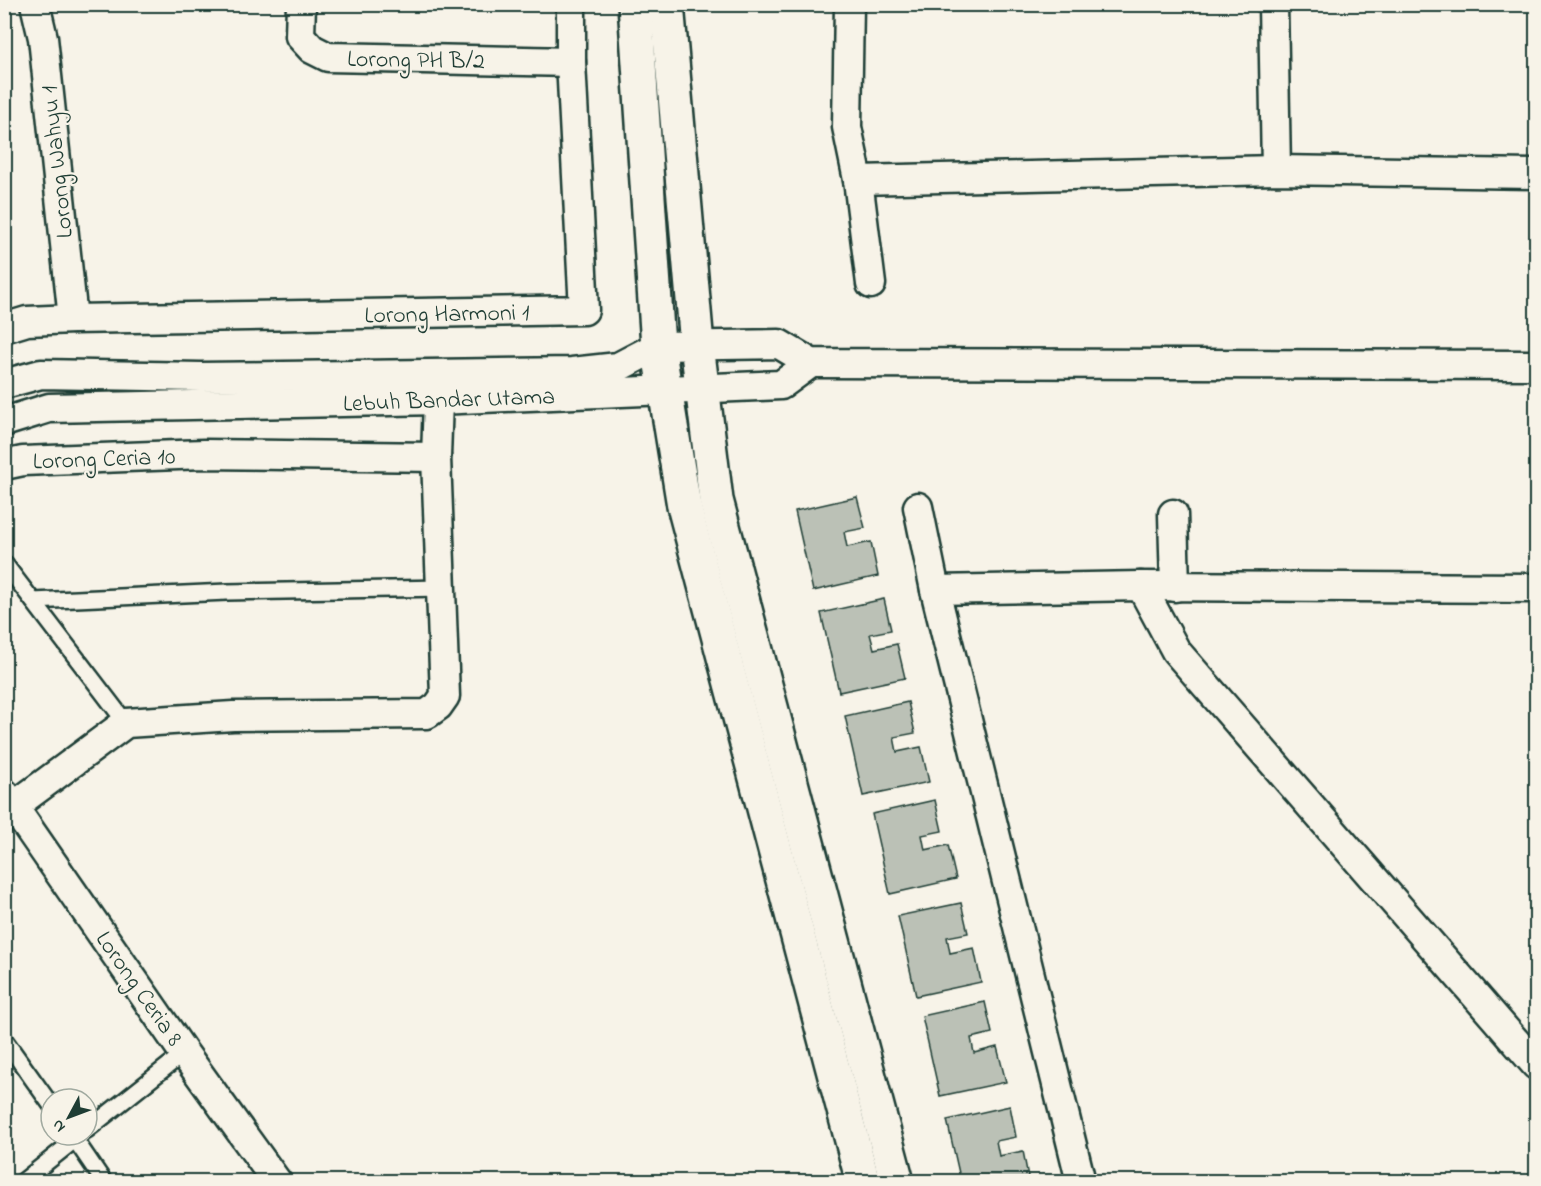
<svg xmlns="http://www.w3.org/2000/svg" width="1541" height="1186" font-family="'Indie Flower',sans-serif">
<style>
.building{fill:#bbc1b6;stroke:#1f3d34;stroke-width:1.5}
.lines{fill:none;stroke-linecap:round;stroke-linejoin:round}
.service-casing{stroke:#1f3d34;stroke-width:20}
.minor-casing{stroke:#1f3d34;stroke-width:33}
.tertiary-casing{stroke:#1f3d34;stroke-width:38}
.service{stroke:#f7f3e8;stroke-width:15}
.minor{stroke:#f7f3e8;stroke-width:28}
.tertiary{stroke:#f7f3e8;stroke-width:33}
.labels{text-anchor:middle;stroke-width:4.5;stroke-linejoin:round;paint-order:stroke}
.street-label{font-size:24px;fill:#1f3d34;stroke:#f7f3e8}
</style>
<rect width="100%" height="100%" fill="#f7f3e8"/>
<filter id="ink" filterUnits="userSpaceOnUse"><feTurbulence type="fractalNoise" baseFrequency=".0167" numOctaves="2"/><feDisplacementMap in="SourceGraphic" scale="12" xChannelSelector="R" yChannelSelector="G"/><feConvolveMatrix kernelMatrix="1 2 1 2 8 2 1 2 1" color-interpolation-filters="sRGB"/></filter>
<g filter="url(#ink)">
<g class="building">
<path d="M857 497 865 528 844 532 847 547 871 542 878 576 813 591 795 511Z"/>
<path d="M884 599 891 630 870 634 874 649 897 644 905 678 839 692 821 613Z"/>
<path d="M908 702 915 733 894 737 897 752 921 747 929 782 863 796 845 716Z"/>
<path d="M935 800 942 831 922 835 925 850 948 845 956 879 890 894 872 814Z"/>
<path d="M961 903 968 933 947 937 950 953 974 948 981 982 916 996 898 916Z"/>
<path d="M985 1002 992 1033 971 1038 974 1053 997 1047 1006 1082 940 1096 922 1016Z"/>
<path d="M1010 1106 1016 1137 996 1141 999 1156 1023 1151 1029 1182H961L947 1120Z"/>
</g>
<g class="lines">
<defs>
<g id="service">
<path d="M4 563 126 723"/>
<path d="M33 601 227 592 443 588"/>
<path d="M4 1039 51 1105"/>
<path d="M87 1130 184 1053"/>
<path d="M72 1135 104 1182"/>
<path d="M22 1182 81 1135"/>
</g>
<g id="minor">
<path d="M35 4 43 38 73 319"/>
<path d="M301 4 300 36 312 49 328 57 571 62"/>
<path d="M849 4 847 127 858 180 871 284"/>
<path d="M1273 4 1276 170"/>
<path d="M858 180 1276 170 1536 174"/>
<path d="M4 328 27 321 73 319 584 310 571 62V4"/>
<path d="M4 384 41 374 201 377 572 372 618 367 658 346 779 344 811 363 1536 365"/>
<path d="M4 422 49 408 438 400 781 385 811 363"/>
<path d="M4 465 23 461 204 454 436 457"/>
<path d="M918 507 935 590 1081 1182"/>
<path d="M1173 514 1175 587"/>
<path d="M1141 586 1176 651 1536 1065"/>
<path d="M935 590 1141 586 1536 588"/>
<path d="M4 793 184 1053 277 1182"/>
<path d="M14 806 126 723 233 716 427 714 438 706 445 696 436 457 438 400"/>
</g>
<g id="tertiary">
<path d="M635 4 658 346 684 506 863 1182"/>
<path d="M667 4 697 345 716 500 897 1182"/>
</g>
</defs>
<use href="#service" class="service-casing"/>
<use href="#minor" class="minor-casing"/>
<use href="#tertiary" class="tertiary-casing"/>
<use href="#service" class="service"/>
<use href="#minor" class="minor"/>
<use href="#tertiary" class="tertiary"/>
</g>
</g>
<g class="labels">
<g class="street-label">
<text transform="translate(416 59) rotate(1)" y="8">Lorong PH B/2</text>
<text transform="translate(56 162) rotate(-96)" y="8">Lorong Wahyu 1</text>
<text transform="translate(447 313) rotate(-1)" y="8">Lorong Harmoni 1</text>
<text transform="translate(449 399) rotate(-2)" y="8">Lebuh Bandar Utama</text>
<text transform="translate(104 458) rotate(-2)" y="8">Lorong Ceria 10</text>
<text transform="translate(140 988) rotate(55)" y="8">Lorong Ceria 8</text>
</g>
</g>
<rect width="1541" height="1186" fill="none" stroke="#f7f3e8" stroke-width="24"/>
<rect x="12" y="12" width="1517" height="1162" fill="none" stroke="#1f3d34" stroke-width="2" filter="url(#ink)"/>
<g transform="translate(69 1117) rotate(229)"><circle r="28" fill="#f7f3e8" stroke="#a1aaa0" stroke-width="1.5"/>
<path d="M0-4.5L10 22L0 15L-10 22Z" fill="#1f3d34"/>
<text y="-9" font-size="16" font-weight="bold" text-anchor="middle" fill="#1f3d34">N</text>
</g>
</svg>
